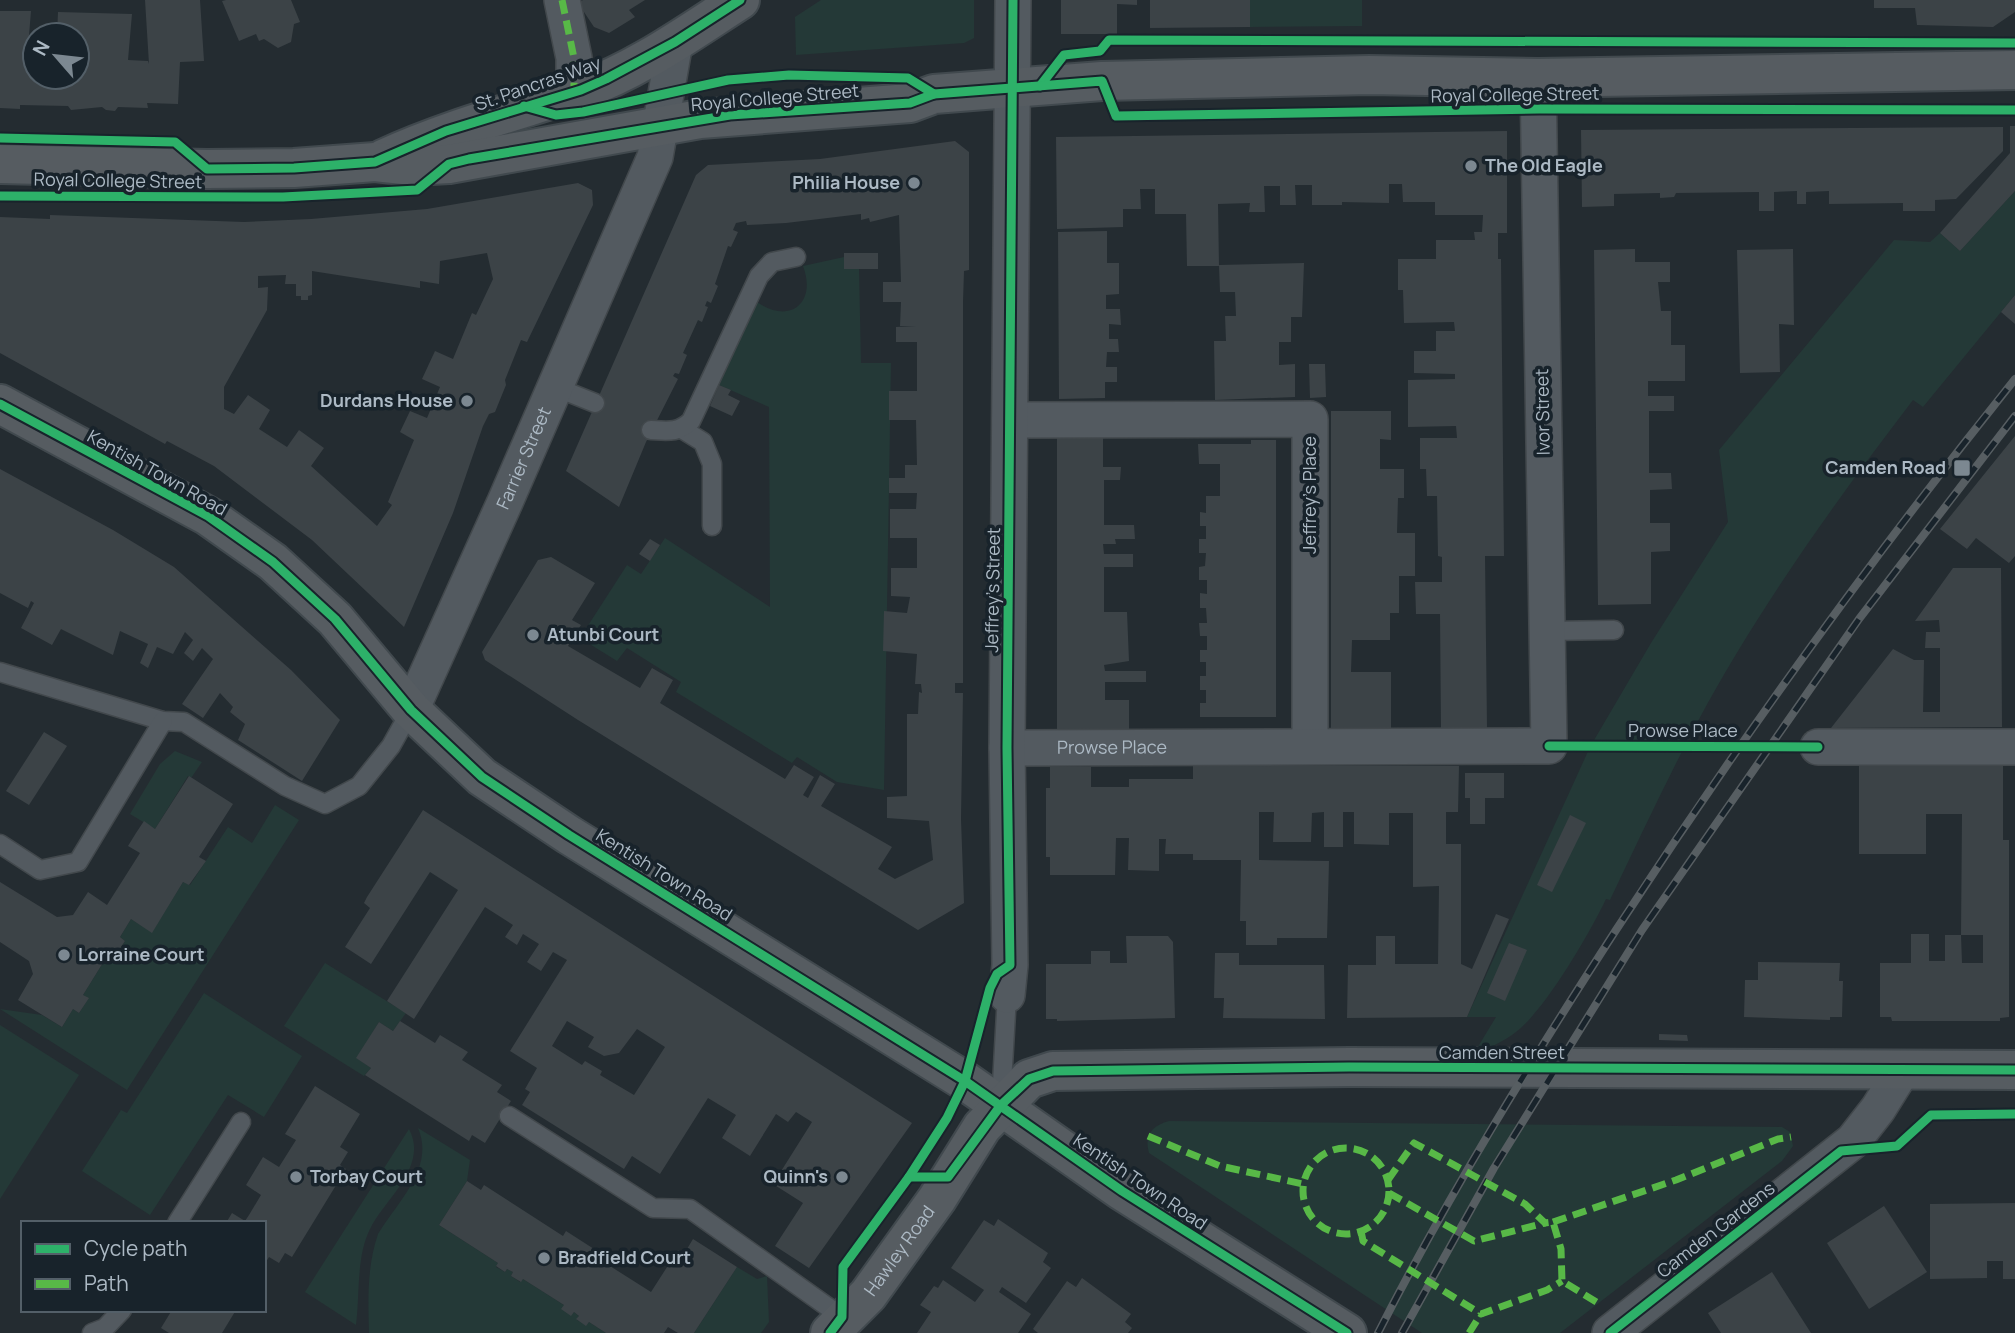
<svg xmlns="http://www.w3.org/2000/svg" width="2015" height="1333" font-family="Manrope,sans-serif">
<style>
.green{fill:#243937}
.building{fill:#3c4347;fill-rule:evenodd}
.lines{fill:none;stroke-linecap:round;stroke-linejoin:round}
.lane-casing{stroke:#42484c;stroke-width:21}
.street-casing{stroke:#42484c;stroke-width:38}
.primary-casing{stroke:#41494e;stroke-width:42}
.lane{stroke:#535a60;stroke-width:18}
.street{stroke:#535a60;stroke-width:35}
.primary{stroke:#565c61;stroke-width:38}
.rail-casing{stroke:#575e62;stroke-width:8}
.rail{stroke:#18232b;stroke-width:5;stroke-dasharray:16;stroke-linecap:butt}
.quiet{stroke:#58b947;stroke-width:7;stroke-dasharray:14 7;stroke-linecap:butt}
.cycleway-casing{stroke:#18232b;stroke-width:13}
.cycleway{stroke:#2db169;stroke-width:9}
.poi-dot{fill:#7c8891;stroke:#18232b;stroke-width:2.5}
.labels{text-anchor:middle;stroke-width:7;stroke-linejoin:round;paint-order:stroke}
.street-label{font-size:18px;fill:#acb9c4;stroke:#18232b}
.poi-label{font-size:18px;font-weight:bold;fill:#acb9c4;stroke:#18232b;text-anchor:start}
</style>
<rect width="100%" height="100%" fill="#242c31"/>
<g class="green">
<path d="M821 0H974V38L964 43 796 55 795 17Z"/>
<path d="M1250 0H1362V26L1250 27Z"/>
<path d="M2015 191V295L1923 407 1913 400C1835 502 1758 609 1697 723 1666 781 1638 841 1610 900L1606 899C1590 933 1545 1010 1516 1032 1504 1042 1487 1048 1473 1055L1496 1017H1467L1590 747 1651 643 1728 522 1719 450 1894 240 1930 242 1940 233 1960 251Z"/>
<path d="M844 257V269H859L861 363H891L884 790 837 782 797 757 792 763 676 692 681 682 627 648 617 661 580 638 627 565 641 574 665 538 770 607 769 407 719 385 757 302C790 325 817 303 803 266Z"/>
<path d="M175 751 202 762 191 778 188 776 155 829 130 814 160 764Z"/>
<path d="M275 805 299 820 127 1090 0 1009 42 1015 62 1027 73 1009 79 1013 88 999 83 995 109 953 115 956 125 941 120 937 131 919 152 932 183 882 190 885 228 827 252 843Z"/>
<path d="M325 963 406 1013 393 1031 379 1022 357 1058 371 1068 364 1076 284 1026Z"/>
<path d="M204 993 302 1056 264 1117 228 1095 150 1215 82 1171 121 1110 127 1113Z"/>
<path d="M0 1025 79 1075 0 1199Z"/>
<path d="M1169 1121 1782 1127 1790 1132 1793 1146 1782 1161 1560 1333H1422L1149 1153C1144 1134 1152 1126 1169 1121Z"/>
<path d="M418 1128 470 1160 467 1181 439 1225 498 1263 496 1267 505 1272 507 1269 513 1272 511 1276 520 1282 523 1279 564 1305 571 1315 574 1312 579 1316 577 1320 586 1325 589 1322 606 1333H369C368 1299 367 1266 378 1234 398 1201 435 1168 418 1128Z"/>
<path d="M409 1129C429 1166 385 1199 370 1229 356 1257 360 1295 356 1325L305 1292Z"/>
<path d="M737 1267 757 1279 767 1276 769 1322 761 1333H694Z"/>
</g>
<g class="building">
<path d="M145 0H200L204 61 180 62 178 104 147 103 148 108 118 107 115 111 106 110 102 107 71 110 68 106 20 105V109L0 108V11H31L27 60H35V77H77V35H57L58 12 132 14 128 60 148 61 149 64Z"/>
<path d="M226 0H291L300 22 294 24 291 42 278 48 264 39 259 41 256 34 239 41 222 1Z"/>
<path d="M583 0H645L629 10 635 17 609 33 594 27 578 3Z"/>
<path d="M1061 0H1137V5L1117 4V34H1061Z"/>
<path d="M1150 0H1250V27L1150 28Z"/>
<path d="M1874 0H2015V12L1993 27 1917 25 1915 8H1874Z"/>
<path d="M2010 126H2015V191L1960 251 1940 233 2010 153Z"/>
<path d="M2003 127V151L1956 199 1935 200V211H1903V203L1829 204V191L1806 192V204H1797V191L1774 192V211H1759V192L1676 193 1674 197 1660 198V193L1614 194V206L1582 207 1581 130Z"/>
<path d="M1507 131V233H1498V259H1501L1504 556H1485L1487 728 1441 729 1440 614H1416L1415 582H1442V557L1438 556 1437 496H1427L1426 469H1420V438H1457L1456 426 1408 427V380L1455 379V374L1414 373V351H1436V331H1455L1454 322 1404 323 1403 290H1398V259H1436V240H1475L1474 232H1482L1483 215H1435V202H1403L1402 184H1389V203L1342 202V205H1312V185H1295L1296 205H1280V186H1264L1265 212H1249L1250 203 1218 204 1219 266H1187L1186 214H1155V189H1140L1141 209H1123V227L1057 229 1056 137Z"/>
<path d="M955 141 969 152V270L964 271 963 302V683H955V693H963L961 819 964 903 918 930 578 720 485 660 482 652 538 560 551 557 595 583 572 620 581 625 568 646 640 688 652 668 673 680 660 703 785 779 794 765 814 777 803 795 808 798 820 775 835 784 821 806 892 847 878 869 895 879 933 860 929 821 887 818V797L907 796V714H918L919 692 922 693 921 684H915L917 654 883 651 884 611 907 613 910 597 891 596V568H917V538H890V509H916L917 493H889V478H905V465H917L916 420H889V391H917V342H896V327L916 326H900L901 302H883V282H901L899 215 870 222 869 218 861 220V214L786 223 747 225 746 221 736 223 733 230 738 232 731 247 728 246 715 284 718 286 711 303 707 301 705 306 708 307 702 322 698 320 683 353 687 355 679 374 675 373 673 376 678 379 646 442 619 507 566 471 696 175 708 165 820 159Z"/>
<path d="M578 183 592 190 593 205 527 342 521 340 505 380 506 385 495 412 489 414 483 426 453 513 404 627 312 540 214 466 167 441 165 444 0 353V217L50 219V215L244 222 311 219 427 209ZM487 253 493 279 476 315 472 313 453 359 435 351 422 379 440 387 427 418 410 411 400 432 414 440 388 502 392 505 377 526 311 466 324 448 299 430 287 447 259 429 270 410 248 395 234 414 224 409V387L267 310 268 287 258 288V276L286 275 285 284H296V296H301V300H308V296L312 295V271L420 288V281L439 284 440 261Z"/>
<path d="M1107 231V263H1119V294L1106 295V309H1120L1121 325 1109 324V339H1118L1119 352H1107L1106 367H1117V382H1105V398L1059 399 1058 232Z"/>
<path d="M1635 249V262H1670V282H1658L1661 311H1671V345H1685V381H1648V396H1674V411H1649V473H1671L1672 489 1650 490V523H1670V551L1651 552V604L1598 605 1594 250Z"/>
<path d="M1793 249 1794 325 1779 324 1780 372 1740 373 1737 250Z"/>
<rect x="844" y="253" width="34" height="16"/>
<path d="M1304 263 1302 317H1291V342H1279V365L1295 364V397L1215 400 1214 341H1226L1225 316H1236L1235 292H1220L1219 265Z"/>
<path d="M2015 295V324L2001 312Z"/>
<path d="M1309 364H1325L1326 397 1310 398Z"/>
<path d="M719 385 731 390 728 395 740 401 732 416 710 406Z"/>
<path d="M1331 411H1391V440L1380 439V469H1404V498H1398L1397 533H1415V576H1399V613H1390V640H1352L1351 672H1391V729H1331Z"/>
<path d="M2015 436V556L2009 563 1976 538 1967 549 1940 529Z"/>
<path d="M1057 437H1103V467H1121L1120 480H1104V525H1134L1135 539H1115L1116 544H1103L1104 554H1133V567H1104V612H1127L1129 661 1104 665 1105 671H1146V682H1105V700H1129V729H1057Z"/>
<path d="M1251 440H1276V717H1200V703H1206V690H1200V676H1206V662H1200V650H1207V636H1200L1199 623H1207L1206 608H1200V593L1207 594V580H1199V567L1205 566 1206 553H1199V539H1206V526H1200V512L1206 513V496H1220V464H1199L1198 444H1251Z"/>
<path d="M0 469 113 530 174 567 291 670 340 720 302 781 238 740 245 724 230 712 233 707 220 693 203 718 182 704 213 659 202 648 193 661 184 653 193 640 185 632 173 654 157 647 148 668 140 663 148 644 120 631 113 655 61 629 52 645 21 628 34 603 31 601 28 608 0 593Z"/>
<path d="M650 539 660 545 650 561 639 554Z"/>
<path d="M1953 568H2001L2002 727 1831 728 1893 649 1914 660H1924L1923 712H1940V648H1925L1926 632H1940L1939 620 1915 621Z"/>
<path d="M44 732 67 746 29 805 6 791Z"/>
<path d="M2003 765V840H2009V1017L2000 1018V1021H1892L1891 1017H1880V963H1911V934H1929V961H1945V935H1961L1962 963H1983V935H1961L1962 814H1926V854H1859V766Z"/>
<path d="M1193 766H1459L1458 812H1446V844H1461V964L1472 969 1496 914 1509 919 1467 1017 1347 1018 1348 965H1376V936H1395V964H1438L1439 886 1413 887V813H1389V845L1354 844V812H1343V847H1324V812L1312 813 1311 842H1273L1274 812H1259V860L1329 861 1327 938H1277V945H1246V921H1240L1241 860H1193V854H1165L1166 839H1159V871L1128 870 1129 838H1116L1115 875H1050V857H1046V788H1050V767H1091V787H1129V779H1193Z"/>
<path d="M1465 773H1504V798H1485V824H1470V798H1465Z"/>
<path d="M189 776 233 804 199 857 206 861 189 885 183 882 152 933 131 919 120 937 125 941 115 956 109 953 83 995 89 998 79 1013 73 1009 62 1027 18 1000 33 974 29 961 0 942V882L57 917 73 915 88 892 107 905 140 853 128 846 136 833 144 821 155 829Z"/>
<path d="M423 810 912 1123 809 1268 775 1246 803 1203 773 1184 812 1122 796 1112 788 1122 776 1114 750 1156 722 1138 736 1115 708 1098 660 1174 632 1156 624 1169 522 1105 530 1092 525 1089 537 1068 510 1051 567 960 553 952 541 971 527 962 539 944 523 934 517 945 505 937 513 925 485 907 414 1019 387 1001 458 890 430 872 371 964 345 947 370 908 364 903 367 897ZM567 1021 594 1037 588 1047 604 1056 619 1053 637 1029 665 1047 634 1095 600 1075 602 1071 585 1061 582 1065 552 1046Z"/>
<path d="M1570 815 1586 823 1552 892 1537 885Z"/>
<path d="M1126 936H1168L1173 942 1175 1018 1057 1021V1019H1046V964H1091V951H1110V963H1127Z"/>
<path d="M1509 943 1527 950 1505 1001 1487 993Z"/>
<path d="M1215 953H1239V965H1324L1325 1019 1223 1018 1224 998H1214Z"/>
<path d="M1758 962 1840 963 1839 981H1843L1842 1017H1830V1020L1744 1017 1745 980H1758Z"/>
<path d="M400 1021 435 1043 440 1035 468 1052 462 1060 502 1085 497 1092 511 1101 485 1143 472 1135 469 1141 365 1075 371 1068 356 1058 379 1022 393 1031Z"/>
<path d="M1659 1034 1687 1035 1688 1041 1659 1040Z"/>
<path d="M315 1086 360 1114 340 1147 348 1152 340 1165 346 1169 292 1257 285 1253 279 1263 269 1257 264 1265V1223H226L232 1213 245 1221 249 1215 261 1195 246 1185 263 1157 279 1167 296 1140 285 1134Z"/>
<path d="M467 1181 481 1190 484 1185 563 1236 566 1231 594 1249 591 1254 651 1292 678 1250 684 1254 693 1239 737 1267 694 1333H678L668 1327 664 1333H606L589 1322 586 1326 576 1319 579 1316 574 1312 571 1316 561 1309 564 1305 523 1279 521 1282 511 1276 513 1272 507 1269 505 1272 496 1266 498 1263 439 1225Z"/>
<path d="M2015 1203V1279H2003V1261H1987V1278L1930 1279V1204Z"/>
<path d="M1884 1206 1927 1272 1869 1309 1827 1243Z"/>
<path d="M998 1219 1048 1253 1043 1262 1051 1268 1026 1303 1002 1287 999 1292 1031 1314 1018 1333H917L931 1312 920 1305 934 1286 938 1288 943 1280 975 1302 984 1290 951 1268 984 1220 994 1226Z"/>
<path d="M1772 1272 1811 1333H1721L1708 1313Z"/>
<path d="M1082 1278 1131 1314 1125 1322 1132 1328 1128 1333H1038L1033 1329 1067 1281 1076 1287Z"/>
<path d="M172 1310H236L222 1333H169L161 1328Z"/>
</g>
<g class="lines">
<defs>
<g id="lane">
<path d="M555 387 595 403"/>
<path d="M682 429 703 442 712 464V526"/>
<path d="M651 430C668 431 678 433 691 421L759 276 772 262 796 257"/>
<path d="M1547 631 1614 630"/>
<path d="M0 672 163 721 184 722 285 786 325 804 359 786 391 746 411 710"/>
<path d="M0 844 40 870 78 862 163 721"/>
<path d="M1001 1101 1007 995"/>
<path d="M509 1116 653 1208 690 1209 842 1317"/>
<path d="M177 1223 241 1122"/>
<path d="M92 1333 105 1328 122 1310"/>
</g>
<g id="street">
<path d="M562 0 574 58V91"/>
<path d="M1010 420 1310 419V745"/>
<path id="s1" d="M411 710 505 502 655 157 675 42"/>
<path d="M1818 747H2015"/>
<path id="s2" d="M1007 748 1549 746 1538 78"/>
<path d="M1007 995 1010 965 1007 748 1013 0"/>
<path d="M1610 1333 1853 1141 1878 1109 1903 1069"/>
</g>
<g id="primary">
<path d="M383 159C448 129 514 112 581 90 638 70 690 32 740 0"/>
<path d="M0 164 207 169 294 168 375 162 413 166 449 164 700 119 910 103 934 94 1102 81 1369 75 1538 78 2015 70"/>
<path d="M0 404 208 516 273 562 335 619 411 710 482 777 569 835 965 1081 1122 1191 1347 1333"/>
<path id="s3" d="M830 1333 868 1295 937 1199 982 1127 1029 1079 1053 1071 1349 1067 2015 1070"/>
</g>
</defs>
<use href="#lane" class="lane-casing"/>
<use href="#street" class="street-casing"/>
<use href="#primary" class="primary-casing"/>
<use href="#lane" class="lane"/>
<use href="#street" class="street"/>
<use href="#primary" class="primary"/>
<defs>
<g id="rail">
<path d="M1378 1333C1449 1194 1531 1061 1616 930 1740 740 1873 556 2015 379"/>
<path d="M1402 1333 1494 1168 1642 930 1859 619 2015 416"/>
</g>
</defs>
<use href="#rail" class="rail-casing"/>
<use href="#rail" class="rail"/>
<g class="quiet">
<path d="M562 0 574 58V91"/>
<path d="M1148 1136 1220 1166 1303 1184"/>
<circle cx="1346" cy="1191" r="43"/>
<path d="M1388 1180 1414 1143 1525 1204 1545 1223 1553 1222 1561 1249 1562 1281 1598 1303"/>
<path d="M1389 1193 1474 1241 1545 1223"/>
<path d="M1553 1222 1676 1180 1778 1139 1791 1137"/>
<path d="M1361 1231 1363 1241 1481 1314 1547 1290 1562 1281"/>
<path d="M1469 1333 1481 1314"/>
</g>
<defs>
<g id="cycleway">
<path d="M1040 86 1064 55 1100 51 1109 40 2015 43"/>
<path d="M524 106 556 115 583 112 728 80 789 75 908 78 934 94"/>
<path d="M0 138 175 142 207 169 294 168 375 162 446 131 581 90 606 79 675 42 740 0"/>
<path d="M0 196 283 197 417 190 449 164 469 159 730 115 910 103 934 94 1102 81 1116 116 1539 109 2015 110"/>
<path d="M0 404 208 516 273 562 335 619 411 710 482 777 569 835 965 1081 1122 1191 1347 1333"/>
<path d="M1549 746 1818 747"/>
<path d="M909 1177H948L1001 1105 1029 1079 1053 1071 1349 1067 2015 1070"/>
<path d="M830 1333 842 1317 843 1267 909 1177 947 1118 965 1081 990 988 997 974 1010 965 1007 748 1013 0"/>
<path d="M1610 1333 1841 1151 1897 1146 1931 1115 2015 1114"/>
</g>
</defs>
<use href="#cycleway" class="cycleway-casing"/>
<use href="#cycleway" class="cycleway"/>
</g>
<g class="poi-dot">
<circle cx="1471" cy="166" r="7"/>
<circle cx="914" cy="183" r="7"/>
<circle cx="467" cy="401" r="7"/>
<rect x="1953" y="459" width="18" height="18" rx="3.5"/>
<circle cx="533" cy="635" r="7"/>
<circle cx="64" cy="955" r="7"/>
<circle cx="296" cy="1177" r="7"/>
<circle cx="842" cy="1177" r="7"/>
<circle cx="544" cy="1258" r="7"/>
</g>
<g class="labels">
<g class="street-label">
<text transform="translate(538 84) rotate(-19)" y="6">St. Pancras Way</text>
<text transform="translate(1515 95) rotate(-1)" y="6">Royal College Street</text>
<text transform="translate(775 98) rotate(-5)" y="6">Royal College Street</text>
<text transform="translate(118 181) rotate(1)" y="6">Royal College Street</text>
<text transform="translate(1543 412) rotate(-91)" y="6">Ivor Street</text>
<text dy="6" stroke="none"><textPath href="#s1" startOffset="276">Farrier Street</textPath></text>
<text transform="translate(157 473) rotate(29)" y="6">Kentish Town Road</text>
<text transform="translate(1310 495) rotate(-90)" y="6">Jeffrey's Place</text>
<text transform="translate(993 590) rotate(-89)" y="6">Jeffrey's Street</text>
<text x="1683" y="737">Prowse Place</text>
<text dy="6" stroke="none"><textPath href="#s2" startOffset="105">Prowse Place</textPath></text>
<text transform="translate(664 875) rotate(32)" y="6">Kentish Town Road</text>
<text x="1502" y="1059">Camden Street</text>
<text transform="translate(1140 1182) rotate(34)" y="6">Kentish Town Road</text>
<text transform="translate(1716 1230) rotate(-38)" y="6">Camden Gardens</text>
<text dy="6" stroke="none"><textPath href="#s3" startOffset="108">Hawley Road</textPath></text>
</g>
<g class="poi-label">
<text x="1485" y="172">The Old Eagle</text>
<text x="900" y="189" text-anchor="end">Philia House</text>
<text x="453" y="407" text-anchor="end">Durdans House</text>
<text x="1946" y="474" text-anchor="end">Camden Road</text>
<text x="547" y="641">Atunbi Court</text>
<text x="78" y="961">Lorraine Court</text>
<text x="310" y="1183">Torbay Court</text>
<text x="828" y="1183" text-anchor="end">Quinn's</text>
<text x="558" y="1264">Bradfield Court</text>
</g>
</g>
<rect x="21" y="1221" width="245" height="91" fill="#18232b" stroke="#535f68" stroke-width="2"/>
<rect x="35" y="1244" width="35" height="10" fill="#2db169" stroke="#535f68" stroke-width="2"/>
<text x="84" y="1256" font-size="21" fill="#acb9c4">Cycle path</text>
<rect x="35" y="1279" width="35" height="10" fill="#58b947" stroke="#535f68" stroke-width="2"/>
<text x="84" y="1291" font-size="21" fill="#acb9c4">Path</text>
<g transform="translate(56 56) rotate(298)"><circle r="33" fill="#18232b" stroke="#535f68" stroke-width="2"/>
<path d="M0-5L12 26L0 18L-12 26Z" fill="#7c8891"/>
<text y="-10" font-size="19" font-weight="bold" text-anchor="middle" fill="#acb9c4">N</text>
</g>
</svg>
